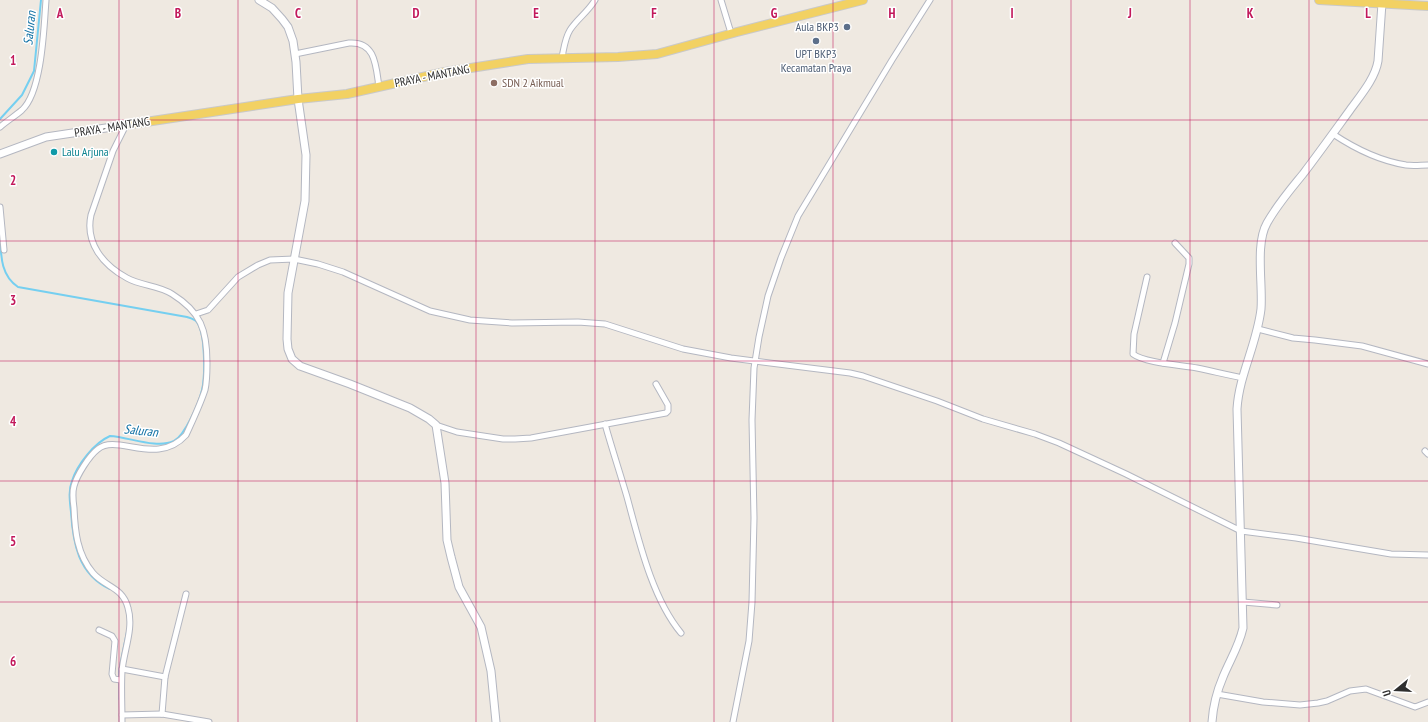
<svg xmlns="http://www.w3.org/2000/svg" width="1428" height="722" font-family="'PT Sans Narrow',sans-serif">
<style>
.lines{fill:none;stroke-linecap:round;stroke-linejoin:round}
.stream{stroke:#75cff0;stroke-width:2}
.street-casing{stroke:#b4b7c1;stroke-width:7}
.secondary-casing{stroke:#b4b7c1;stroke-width:9}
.primary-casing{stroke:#c9c9c9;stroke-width:10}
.street{stroke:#fff;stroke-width:5}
.secondary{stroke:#fff;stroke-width:7}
.primary{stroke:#f2d163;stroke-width:8}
.grid{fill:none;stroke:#c2185b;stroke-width:1;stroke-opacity:0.55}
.service-dot{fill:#5c6f8a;stroke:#fff;stroke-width:1.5}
.education-dot{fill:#8d6e63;stroke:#fff;stroke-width:1.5}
.culture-dot{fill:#0f9aa8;stroke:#fff;stroke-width:1.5}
.labels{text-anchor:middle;stroke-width:3;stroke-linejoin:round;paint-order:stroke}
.service-label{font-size:12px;fill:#4e5e75;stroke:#fff;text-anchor:end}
.street-label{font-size:12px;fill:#2e2e2e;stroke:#fff}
.education-label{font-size:12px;fill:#785e54;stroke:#fff;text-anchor:start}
.culture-label{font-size:12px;fill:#0d838f;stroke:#fff;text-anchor:start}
.water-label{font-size:13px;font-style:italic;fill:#0d6fa3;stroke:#fff}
.grid-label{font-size:13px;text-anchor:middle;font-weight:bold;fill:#c2185b;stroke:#fff;stroke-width:3;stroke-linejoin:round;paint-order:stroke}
</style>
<rect width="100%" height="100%" fill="#efe9e1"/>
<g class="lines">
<g class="stream">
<path d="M0 119 22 95 34 71 41 0"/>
<path d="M0 235C1 254 0 275 18 287L187 317C190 318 194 319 196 321 206 331 205 377 202 390 199 403 185 435 174 441 156 449 129 437 110 436 94 443 77 465 72 481 68 491 70 502 71 512 73 543 78 574 110 589"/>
<path d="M119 699V671L127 632"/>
</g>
<defs>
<g id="street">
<path d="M721 0 731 33"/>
<path d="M295 54 349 43C376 41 376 67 379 87"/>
<path d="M562 57C564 48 565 38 570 30 577 19 588 12 595 0"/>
<path d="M0 127C7 121 15 116 22 110 42 92 44 27 46 0"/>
<path d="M1333 134C1354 148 1381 161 1406 165 1414 166 1421 165 1428 165"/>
<path d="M0 207 4 250"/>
<path d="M1147 277 1134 334 1133 354C1145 363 1181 365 1197 368 1212 371 1227 375 1243 378"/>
<path d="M196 314 208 310 238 277 258 265 270 260 294 259 318 264 343 272 430 311 470 320 512 323 578 322 605 324 683 349 731 358 850 373 863 376 937 401 983 419 1035 434 1059 443 1126 474 1241 531 1296 538 1391 554 1428 555"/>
<path d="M1258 329 1293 338 1315 340 1362 346 1428 364"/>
<path d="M1163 363 1175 323 1189 264V258L1175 243"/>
<path d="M605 424C612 449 620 473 627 497 639 541 652 598 681 633"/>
<path d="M436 425 457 432 503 439H515L531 438 666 413 668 411V405L656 384"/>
<path d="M1425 451 1428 454"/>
<path d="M1243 602 1277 605"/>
<path d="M99 630 112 636 115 641 112 674 114 679 121 680"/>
<path d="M122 669 165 677"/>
<path d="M1217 694 1263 702 1300 705 1318 703 1327 701 1350 691 1366 689 1415 707 1428 702"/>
<path d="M162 714 165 677 186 594"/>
<path d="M122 715 162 714 209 722"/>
<path d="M122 722C122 705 121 688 122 671 124 650 134 628 128 608 123 587 105 587 93 573 77 554 75 531 74 508 73 501 72 493 74 486 77 475 89 456 98 449 117 433 157 467 186 435 193 420 200 405 205 390 207 381 207 372 207 363 207 330 201 312 172 294 158 285 141 286 127 278 103 265 85 243 91 215L113 151 126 125"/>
<path d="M733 722 749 641 752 602 754 518 752 420 754 368 759 337 768 296 781 258 798 216 892 60 930 0"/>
</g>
<g id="secondary">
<path d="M259 0 272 8 282 19 288 27 293 41 296 62 298 99 306 155 305 201 288 293 287 339 288 349 292 359 300 366 350 384 410 408 429 419 436 425 445 483 447 540 451 557 459 587 481 627 491 671 496 722"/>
<path d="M0 154 46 137 119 126"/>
<path d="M1212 722C1213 707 1217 691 1223 677 1230 660 1239 646 1243 628L1237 409C1239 375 1257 344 1261 309 1263 284 1255 244 1267 223 1277 205 1290 190 1303 174 1319 153 1334 132 1350 110 1360 96 1375 79 1378 61L1382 3"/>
</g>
<g id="primary">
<path d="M1319 0 1428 6"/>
<path d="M119 126 298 99 347 94 445 72 528 59 618 57 657 54 737 32 863 0"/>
</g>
</defs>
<use href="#street" class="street-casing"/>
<use href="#secondary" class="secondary-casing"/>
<use href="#primary" class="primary-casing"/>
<use href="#street" class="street"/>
<use href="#secondary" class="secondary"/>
<use href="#primary" class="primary"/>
</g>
<path class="grid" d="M119 0V722M238 0V722M357 0V722M476 0V722M595 0V722M714 0V722M833 0V722M952 0V722M1071 0V722M1190 0V722M1309 0V722M0 120H1428M0 241H1428M0 361H1428M0 481H1428M0 602H1428"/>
<g class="service-dot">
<circle cx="847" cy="27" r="4"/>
<circle cx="816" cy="41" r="4"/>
</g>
<circle class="education-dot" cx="494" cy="83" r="4"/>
<circle class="culture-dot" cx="54" cy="152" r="4"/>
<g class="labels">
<g class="service-label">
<text x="839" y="31">Aula BKP3</text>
<text x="816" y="58" text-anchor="middle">UPT BKP3<tspan x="816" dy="14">Kecamatan Praya</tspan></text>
</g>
<g class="street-label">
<text transform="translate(432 76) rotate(-11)" y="4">PRAYA - MANTANG</text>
<text transform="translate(112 127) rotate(-9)" y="4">PRAYA - MANTANG</text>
</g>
<g class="education-label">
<text x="502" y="87">SDN 2 Aikmual</text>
</g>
<g class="culture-label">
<text x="62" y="156">Lalu Arjuna</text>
</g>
<g class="water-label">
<text transform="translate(29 28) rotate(-84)" y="5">Saluran</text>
<text transform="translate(141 430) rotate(6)" y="5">Saluran</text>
</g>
</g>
<g class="grid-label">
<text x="60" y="18">A</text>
<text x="178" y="18">B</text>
<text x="298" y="18">C</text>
<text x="416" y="18">D</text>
<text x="536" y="18">E</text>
<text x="654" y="18">F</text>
<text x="774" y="18">G</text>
<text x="892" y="18">H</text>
<text x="1012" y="18">I</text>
<text x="1130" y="18">J</text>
<text x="1250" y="18">K</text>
<text x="1368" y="18">L</text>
<text x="13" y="65">1</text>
<text x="13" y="185">2</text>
<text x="13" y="305">3</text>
<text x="13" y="426">4</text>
<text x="13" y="546">5</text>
<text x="13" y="666">6</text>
</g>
<g transform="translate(1396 690) rotate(252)" stroke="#ffffff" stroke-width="3" paint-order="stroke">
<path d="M0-3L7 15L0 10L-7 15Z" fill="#2e2e2e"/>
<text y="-6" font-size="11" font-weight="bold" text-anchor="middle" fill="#2e2e2e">U</text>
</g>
</svg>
